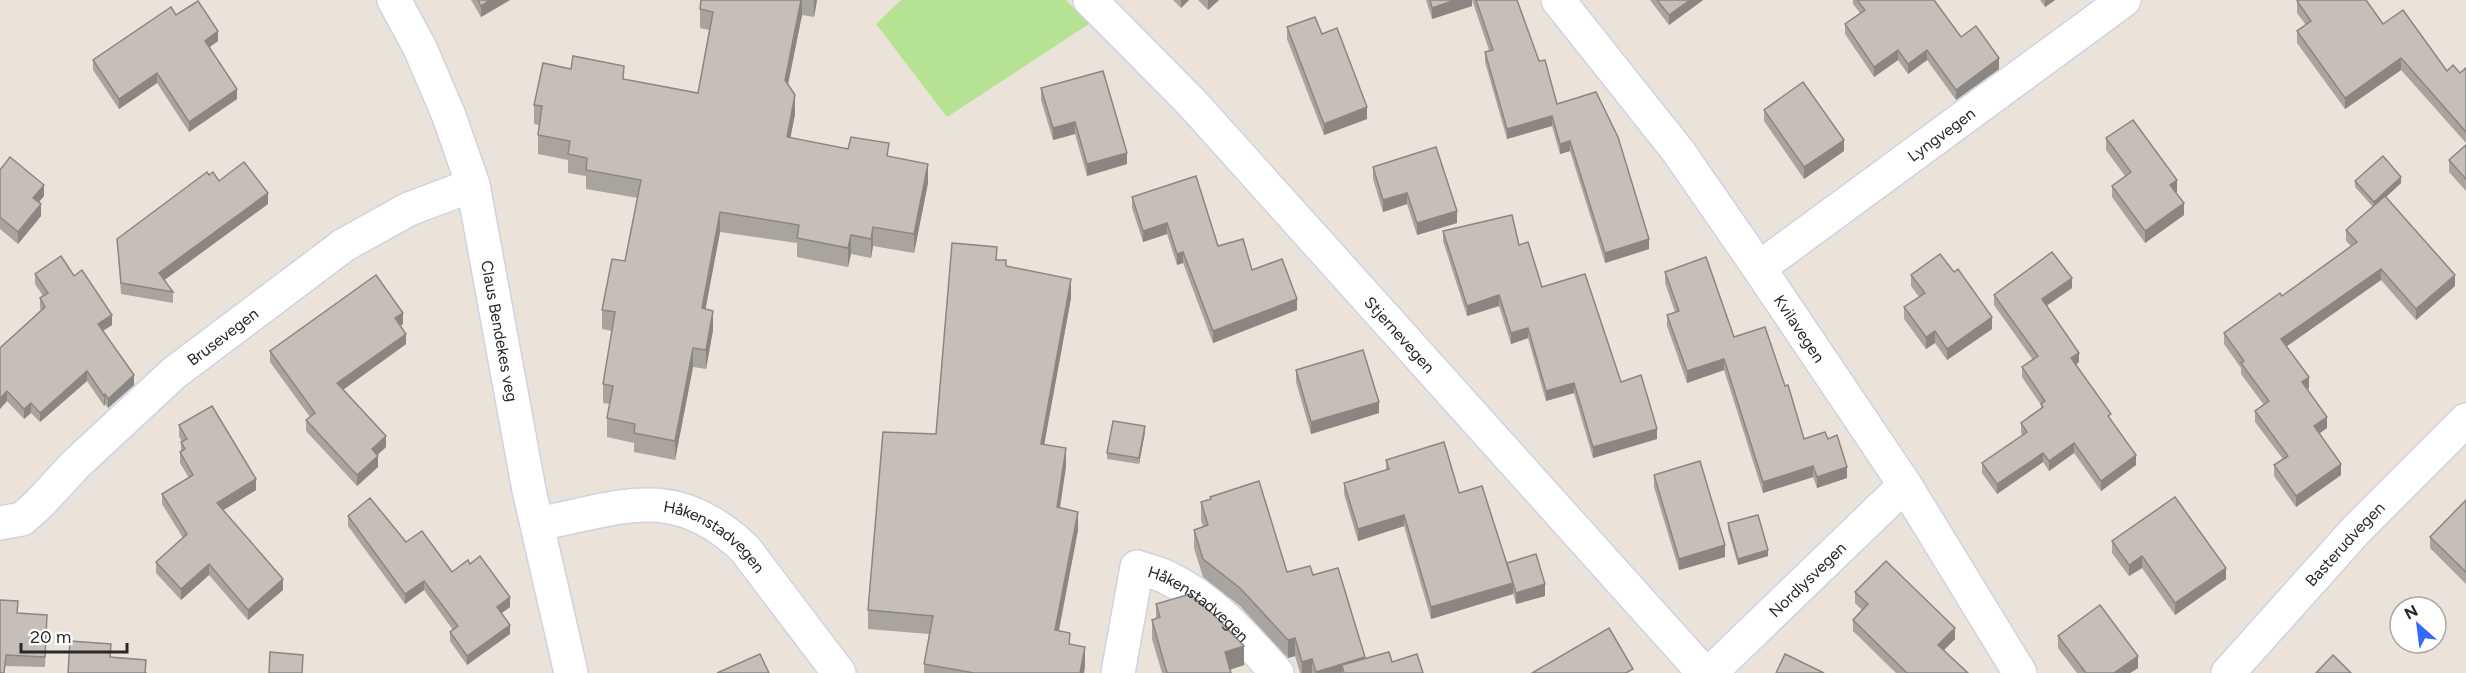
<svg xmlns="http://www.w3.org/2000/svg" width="2466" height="673" font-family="Figtree,sans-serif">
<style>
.green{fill:#b5e393}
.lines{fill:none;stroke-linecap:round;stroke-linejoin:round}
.street-casing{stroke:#ced3e2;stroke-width:36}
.secondary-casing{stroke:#ced3e2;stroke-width:36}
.street{stroke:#fff;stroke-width:33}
.secondary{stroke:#fff;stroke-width:33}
.wall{fill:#aaa49f}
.shaded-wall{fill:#8b8682}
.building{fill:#c6bfb9;stroke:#8b8682;stroke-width:1.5}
.labels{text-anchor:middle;stroke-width:4.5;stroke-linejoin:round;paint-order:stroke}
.street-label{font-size:16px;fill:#282828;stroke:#fff}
</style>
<rect width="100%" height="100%" fill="#ebe2d9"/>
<path class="green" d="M901 0H1066L1089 24 947 117 876 24Z"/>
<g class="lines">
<defs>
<g id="street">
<path id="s1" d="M1090 0 1192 103 1704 673"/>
<path id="s2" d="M1558 0 1678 151 1759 268 1905 485 2020 673"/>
<path id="s3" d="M1759 268 2124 0"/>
<path id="s4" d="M0 523 22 519 39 504 76 464 174 373 344 245 409 209 473 185"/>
<path id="s5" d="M537 524C622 508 674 481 745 549L839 673"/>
<path id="s6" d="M1118 673 1137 567C1147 571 1159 573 1168 578 1212 599 1245 637 1277 673"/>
<path id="s7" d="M1710 673 1905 485"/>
</g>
<g id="secondary">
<path id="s8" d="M394 0 420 48 449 116 473 185 529 490 571 673"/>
<path id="s9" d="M2228 673 2357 529 2466 420"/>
</g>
</defs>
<use href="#street" class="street-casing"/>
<use href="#secondary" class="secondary-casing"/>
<use href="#street" class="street"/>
<use href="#secondary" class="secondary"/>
</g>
<g class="wall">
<path d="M471 0H510L481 17Z"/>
<path d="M701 0H817L814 17 802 15 788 84 795 114 790 138 889 157 928 183 914 253 873 246 871 258 851 254 848 267 797 257V243L720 232 705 309 713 330 706 369 693 367 675 460 634 452V443L607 437V418L610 404 603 403V384L612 331 602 329V310L625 261 638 198 586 189V176L568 173V160L538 154V135L540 125 534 124V105L571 69 698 93 709 30 700 28V9Z"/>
<path d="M1173 0H1189L1181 8Z"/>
<path d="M1198 0H1219L1208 10Z"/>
<path d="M1426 0H1472V6L1432 19Z"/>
<path d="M1472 0H1517L1539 61 1557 104 1649 249 1605 263 1570 151 1560 154 1552 126 1507 139 1485 62V52L1489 50Z"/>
<path d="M1650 0H1703L1669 25Z"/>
<path d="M1853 0H1934L1961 37 1999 69 1956 100 1927 60 1908 74 1898 60 1874 77 1845 34V24L1860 13 1853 4Z"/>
<path d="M2040 0H2055L2045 7Z"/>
<path d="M2297 1 2383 24 2447 71 2460 73 2466 68V143L2401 70 2345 109 2297 43V31L2306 25 2297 13Z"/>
<path d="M176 15 218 41 210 47 237 99 189 132 157 83 119 109 93 70V60Z"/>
<path d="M1287 27 1322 34 1367 119 1324 135 1287 39Z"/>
<path d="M1041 88 1127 164 1087 176 1075 134 1053 140 1041 100Z"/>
<path d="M1764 110 1844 151 1804 179 1764 121Z"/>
<path d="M2106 138 2177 192H2176L2184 215 2145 243 2112 197V186L2125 176 2106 150Z"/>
<path d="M2466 145V191L2449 172V160Z"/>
<path d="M1373 167 1457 223 1417 235 1407 204 1383 212 1373 179Z"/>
<path d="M0 170 44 196 39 202 41 216 18 244 0 229Z"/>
<path d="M209 175 219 181 268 204 164 280 173 292V303L121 294 117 239Z"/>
<path d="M2355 181 2401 183 2386 197 2455 286 2416 320 2381 280 2286 347 2309 388 2307 390 2327 428 2320 433 2341 475 2296 507 2274 476V465L2283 459 2255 422V411L2264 405 2241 374V368L2224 344V333L2282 296 2351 246 2346 241V230L2373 207 2355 187Z"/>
<path d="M1132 197 1218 246 1252 270 1297 310 1213 343 1183 263 1177 265 1167 234 1143 242 1132 208Z"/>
<path d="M1443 231 1519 245 1542 287 1621 382 1657 439 1593 458 1574 393 1546 401 1528 338 1511 344 1499 306 1467 316 1443 241Z"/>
<path d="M997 260 1006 266 1071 298 1044 444 1066 466 1060 508 1078 530 1059 631 1070 644 1085 665 1084 673H924V664L929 634 868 629V610L936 434Z"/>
<path d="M1665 272 1785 386 1804 439H1828L1847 478 1817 488 1813 477 1763 493 1724 370 1687 383 1667 326V315L1675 312 1665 283Z"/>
<path d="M35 274 74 276 112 325 103 331 134 385 108 408 105 404 104 406 87 381 40 422 31 413 24 419 7 401 0 409 41 310 40 308V298L43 296 35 284Z"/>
<path d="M1911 275 1992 329 1947 360 1935 343 1926 349 1904 319V307L1919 297 1911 286Z"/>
<path d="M2072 288 2046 305 2079 362 2076 365 2111 420 2136 465 2101 491 2074 453 2049 471 2043 462 1997 494 1982 473V463L2023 435 2021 433V423L2041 408V405L2022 377V367L2033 360 1994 305V295Z"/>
<path d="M403 324 400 325 406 344 343 390 386 447 377 455 378 467 357 486 306 431V420L310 417 270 362V351Z"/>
<path d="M1296 370 1379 413 1311 434 1296 382Z"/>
<path d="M179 425 256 490 223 510 283 590 248 620 209 575 181 600 156 573V562L183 538 162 504V494L189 478 180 463V452H181V442H182L179 436Z"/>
<path d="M1145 432 1139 464 1107 459V453Z"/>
<path d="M1386 460 1459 493 1507 565 1545 596 1516 604 1513 593V594L1431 619 1404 526 1358 541 1344 494V483L1386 470Z"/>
<path d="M1654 475 1725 557 1679 570 1654 487Z"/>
<path d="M1210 497 1287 572 1313 575 1365 659 1392 662 1423 673H1300L1295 656 1288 658 1240 606 1203 577 1194 548V530L1203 527 1201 520V502L1210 499Z"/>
<path d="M2466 500V584L2430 548V537Z"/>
<path d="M348 516 406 542 452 572 470 564 510 607 502 613 510 634 467 665 450 641V632L453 630 424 590 405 604 348 526Z"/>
<path d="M1728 523 1768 556 1738 565 1728 530Z"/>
<path d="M2112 541 2226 579 2175 615 2142 568 2129 576 2112 553Z"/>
<path d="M1855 592 1955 639 1944 650 1968 673H1896L1853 631V620L1862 610 1855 603Z"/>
<path d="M1156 604 1244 665 1230 670 1231 673H1162L1152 639V620L1156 619Z"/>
<path d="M18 613 47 625 45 667 6 666 0 673Z"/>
<path d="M2058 636 2138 668 2130 673H2077L2058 648Z"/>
</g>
<g class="shaded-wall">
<path d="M490 0H510L481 17V6Z"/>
<path d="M801 0H802V15L785 99V80Z"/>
<path d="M814 0H817L814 17Z"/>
<path d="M1181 0H1189L1181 8Z"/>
<path d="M1208 0H1219L1208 10Z"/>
<path d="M1455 0H1472V6L1432 19V8Z"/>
<path d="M1690 0H1703L1669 25V15Z"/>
<path d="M2045 0H2055L2045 7Z"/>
<path d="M218 31V41L205 50V41Z"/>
<path d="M1898 50V60L1874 77V67Z"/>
<path d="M1927 50V60L1908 74V64Z"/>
<path d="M1999 58V69L1956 100V90Z"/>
<path d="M2401 58V70L2345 109V98Z"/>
<path d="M157 73V83L119 109V99Z"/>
<path d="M237 89V99L189 132V122Z"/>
<path d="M795 95V114L787 156V137Z"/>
<path d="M1367 107V119L1324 135V124Z"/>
<path d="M1552 116V126L1507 139V129Z"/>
<path d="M1075 122V134L1053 140V128Z"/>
<path d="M1844 140V151L1804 179V167Z"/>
<path d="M1570 141V151L1560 154V144Z"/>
<path d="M1127 153V164L1087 176V164Z"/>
<path d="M928 164V183L914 253V234Z"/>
<path d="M2401 177V183L2374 208V202Z"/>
<path d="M2177 180V192L2170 196V185Z"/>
<path d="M44 185V196L33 209V198Z"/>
<path d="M268 193V204L159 284V273Z"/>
<path d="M1407 193V204L1383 212V200Z"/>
<path d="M2184 203V215L2145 243V231Z"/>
<path d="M41 204V216L18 244V232Z"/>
<path d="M1457 211V223L1417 235V223Z"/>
<path d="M720 212V232L702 328V308Z"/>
<path d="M1167 223V234L1143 242V231Z"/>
<path d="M873 227V246L871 258V239Z"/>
<path d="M851 235V254L848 267V248Z"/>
<path d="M1649 239V249L1605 263V253Z"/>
<path d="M1183 252V263L1177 265V254Z"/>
<path d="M2381 269V280L2281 350V339Z"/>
<path d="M2455 275V286L2416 320V309Z"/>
<path d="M2072 278V288L2042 309V299Z"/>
<path d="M1071 279V298L1041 462V444Z"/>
<path d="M1499 295V306L1467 316V306Z"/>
<path d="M1297 299V310L1213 343V331Z"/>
<path d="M713 311V330L706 369V350Z"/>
<path d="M403 313V324L395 329V318Z"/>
<path d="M112 315V325L98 334V324Z"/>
<path d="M1992 317V329L1947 360V349Z"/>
<path d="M1528 328V338L1511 344V333Z"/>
<path d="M1935 331V343L1926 349V337Z"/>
<path d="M406 334V344L337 394V383Z"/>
<path d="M693 348V367L675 460V441Z"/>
<path d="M2079 353V362L2071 368V358Z"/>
<path d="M1724 359V370L1687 383V371Z"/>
<path d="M87 371V381L40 422V413Z"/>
<path d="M134 375V385L108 408V399Z"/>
<path d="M2309 377V388L2302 393V382Z"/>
<path d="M1574 383V393L1546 401V391Z"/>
<path d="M7 391V401L0 409V399Z"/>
<path d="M105 394V404L104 406V396Z"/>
<path d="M1379 402V413L1311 434V422Z"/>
<path d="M31 403V413L24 419V409Z"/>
<path d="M2327 417V428L2314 437V426Z"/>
<path d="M1145 426V432L1139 464V458Z"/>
<path d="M1657 429V439L1593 458V447Z"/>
<path d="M386 436V447L372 460V449Z"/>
<path d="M2074 443V453L2049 471V461Z"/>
<path d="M1066 448V466L1057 526V507Z"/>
<path d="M2043 453V462L1997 494V484Z"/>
<path d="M2136 455V465L2101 491V481Z"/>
<path d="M378 456V467L357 486V475Z"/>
<path d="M2341 464V475L2296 507V496Z"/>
<path d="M1813 466V477L1763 493V482Z"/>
<path d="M1847 467V478L1817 488V477Z"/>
<path d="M256 479V490L217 514V503Z"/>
<path d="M1078 512V530L1055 649V630Z"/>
<path d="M1404 515V526L1358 541V529Z"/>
<path d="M1725 545V557L1679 570V559Z"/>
<path d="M1768 550V556L1738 565V559Z"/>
<path d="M2142 556V568L2129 576V565Z"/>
<path d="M209 564V575L181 600V589Z"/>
<path d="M2226 568V579L2175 615V603Z"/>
<path d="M283 579V590L248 620V610Z"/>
<path d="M424 581V590L405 604V594Z"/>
<path d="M1513 583V594L1431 619V607Z"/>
<path d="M1545 584V596L1516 604V593Z"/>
<path d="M510 597V607L497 616V607Z"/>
<path d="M510 625V634L467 665V656Z"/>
<path d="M1955 628V639L1938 656V645Z"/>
<path d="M1295 638V656L1288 658V640Z"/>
<path d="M1244 646V665L1225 671V652Z"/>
<path d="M1085 647V665L1084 673H1080Z"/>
<path d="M2138 656V668L2130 673H2114Z"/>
<path d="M1365 657V673L1342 665V673H1316V672Z"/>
<path d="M1312 659V673H1302V662Z"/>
</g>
<g class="building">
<path d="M478 0H490L481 6Z"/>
<path d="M701 0H801L785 80 795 95 787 137 848 149 851 137 889 143 887 156 928 164 914 234 873 227 871 239 851 235 848 248 797 238 799 225 720 212 702 308 713 311 706 350 693 348 675 441 634 433 635 424 607 418 613 386 603 384 615 312 602 310 612 259 625 261 641 180 586 170 587 158 568 154 570 141 538 135 542 106 534 105 543 63 571 69 573 56 624 66 623 79 698 93 713 12 700 9Z"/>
<path d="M1430 0H1455L1432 8Z"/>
<path d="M1476 0H1517L1539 61 1545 60 1557 104 1596 92 1618 137 1649 239 1605 253 1570 141 1560 144 1552 116 1507 129 1485 52 1493 50Z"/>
<path d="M1657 0H1690L1669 15Z"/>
<path d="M1857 0H1934L1961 37 1976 26 1999 58 1956 90 1927 50 1908 64 1898 50 1874 67 1845 24 1865 10Z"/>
<path d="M2299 0H2366L2383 24 2403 10 2447 71 2453 65 2460 73 2466 68V132L2401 58 2345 98 2297 31 2311 21 2297 1Z"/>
<path d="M198 1 218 31 205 41 237 89 189 122 157 73 119 99 93 60 171 7 176 15Z"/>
<path d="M1315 17 1322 34 1337 28 1367 107 1324 124 1287 27Z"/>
<path d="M1103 71 1127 153 1087 164 1075 122 1053 128 1041 88Z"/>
<path d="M1803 82 1844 140 1804 167 1764 110Z"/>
<path d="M2133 120 2177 180 2170 185 2184 203 2145 231 2112 186 2131 172 2106 138Z"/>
<path d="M2466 145V179L2449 160Z"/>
<path d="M1436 147 1457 211 1417 223 1407 193 1383 200 1373 167Z"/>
<path d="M2383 156 2401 177 2374 202 2355 181Z"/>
<path d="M10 157 44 185 33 198 41 204 18 232 0 217V170Z"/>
<path d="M244 162 268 193 159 273 173 292 121 283 117 239 207 172 209 175 213 172 219 181Z"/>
<path d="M1196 176 1218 246 1243 239 1252 270 1282 259 1297 299 1213 331 1183 252 1177 254 1167 223 1143 231 1132 197Z"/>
<path d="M2385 196 2455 275 2416 309 2381 269 2281 339 2309 377 2302 382 2327 417 2314 426 2341 464 2296 496 2274 465 2288 456 2255 411 2269 401 2241 363 2244 361 2224 333 2280 293 2282 296 2357 242 2346 230Z"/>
<path d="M1512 215 1519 245 1528 242 1542 287 1585 274 1621 382 1641 375 1657 429 1593 447 1574 383 1546 391 1528 328 1511 333 1499 295 1467 306 1443 231Z"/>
<path d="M952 243 997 247 996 260H1006V266L1071 279 1041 444 1066 448 1057 507 1078 512 1055 630 1070 633 1069 644 1085 647 1080 673H974L924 664 933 616 868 610 883 432 936 434Z"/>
<path d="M2052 252 2072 278 2042 299 2079 353 2071 358 2111 414 2108 416 2136 455 2101 481 2074 443 2049 461 2043 453 1997 484 1982 463 2027 432 2021 423 2043 407 2041 404 2045 401 2022 367 2038 356 1994 295Z"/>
<path d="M1940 254 1954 272 1958 269 1992 317 1947 349 1935 331 1926 337 1904 307 1925 293 1911 275Z"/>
<path d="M61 256 74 276 82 270 112 315 98 324 134 375 108 399 105 394 104 396 87 371 40 413 31 403 24 409 7 391 0 399V348L45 307 40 298 48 293 35 274Z"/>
<path d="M1706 257 1734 337 1765 327 1785 386 1788 385 1804 439 1825 432 1828 439 1837 435 1847 467 1817 477 1813 466 1763 482 1724 359 1687 371 1667 315 1679 311 1665 272Z"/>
<path d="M376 275 403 313 395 318 406 334 337 383 386 436 372 449 378 456 357 475 306 420 315 413 270 351Z"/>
<path d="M1363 350 1379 402 1311 422 1296 370Z"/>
<path d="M212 406 256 479 217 503 283 579 248 610 209 564 181 589 156 562 187 534 162 494 193 475 180 452 185 449 181 442 187 439 179 425Z"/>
<path d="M1113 421 1145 426 1139 458 1107 453Z"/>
<path d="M1444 442 1459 493 1482 486 1513 583 1431 607 1404 515 1358 529 1344 483 1389 469 1386 460Z"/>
<path d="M1700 461 1725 545 1679 559 1654 475Z"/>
<path d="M1259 481 1287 572 1310 566 1313 575 1338 568 1365 657 1316 672 1312 659 1302 662 1295 638 1288 640 1240 588 1203 559 1194 530 1208 525 1201 502 1211 499 1210 497Z"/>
<path d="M2175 497 2226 568 2175 603 2142 556 2129 565 2112 541Z"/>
<path d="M370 498 406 542 422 531 452 572 468 560 470 564 480 556 510 597 497 607 510 625 467 656 450 632 458 626 424 581 405 594 348 516Z"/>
<path d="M2466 500V572L2430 537Z"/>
<path d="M1758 515 1768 550 1738 559 1728 523Z"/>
<path d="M1536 554 1545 584 1516 593 1507 563Z"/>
<path d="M1886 561 1955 628 1938 645 1968 673H1907L1853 620 1868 604 1855 592Z"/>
<path d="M1190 594 1214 615 1244 646 1225 652 1231 673H1167L1152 620 1160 617 1156 604Z"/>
<path d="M0 600 18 601 17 613 47 615 45 657 6 655 4 673H0Z"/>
<path d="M2100 605 2138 656 2114 673H2086L2058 636Z"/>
<path d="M1609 628 1633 669 1626 673H1532Z"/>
<path d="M70 641 111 644 110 657 146 660 145 673H147H68Z"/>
<path d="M270 652 303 655 302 673H269Z"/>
<path d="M1389 652 1392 662 1417 654 1423 673H1344L1342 665Z"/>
<path d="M760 654 769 673H717Z"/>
<path d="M1785 654 1824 673H1776Z"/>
<path d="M2333 655 2351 673H2316Z"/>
</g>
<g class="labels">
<g class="street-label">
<text dy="6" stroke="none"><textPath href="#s3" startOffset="226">Lyngvegen</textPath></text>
<text dy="6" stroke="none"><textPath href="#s2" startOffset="408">Kvilavegen</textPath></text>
<text dy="6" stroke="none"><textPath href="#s8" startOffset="350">Claus Bendekes veg</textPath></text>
<text dy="6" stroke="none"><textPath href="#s1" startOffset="456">Stjernevegen</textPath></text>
<text dy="6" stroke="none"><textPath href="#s4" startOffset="294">Brusevegen</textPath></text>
<text dy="6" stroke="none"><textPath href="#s5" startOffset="189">Håkenstadvegen</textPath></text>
<text dy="6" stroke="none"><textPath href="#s9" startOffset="174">Basterudvegen</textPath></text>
<text dy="6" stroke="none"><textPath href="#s7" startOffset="135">Nordlysvegen</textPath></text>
<text dy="6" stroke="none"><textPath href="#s6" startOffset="180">Håkenstadvegen</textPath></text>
</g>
</g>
<g transform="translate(2418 625) rotate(332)"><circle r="28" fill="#ffffff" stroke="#a9a9a9" stroke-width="1.5"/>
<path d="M0-4.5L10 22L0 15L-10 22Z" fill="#3369fd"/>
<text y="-9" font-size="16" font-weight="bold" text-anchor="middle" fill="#282828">N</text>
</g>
<path d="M21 643v9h106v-9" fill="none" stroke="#282828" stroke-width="3"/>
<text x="30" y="643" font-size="18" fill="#282828" stroke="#ffffff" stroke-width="4.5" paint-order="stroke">20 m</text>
</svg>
